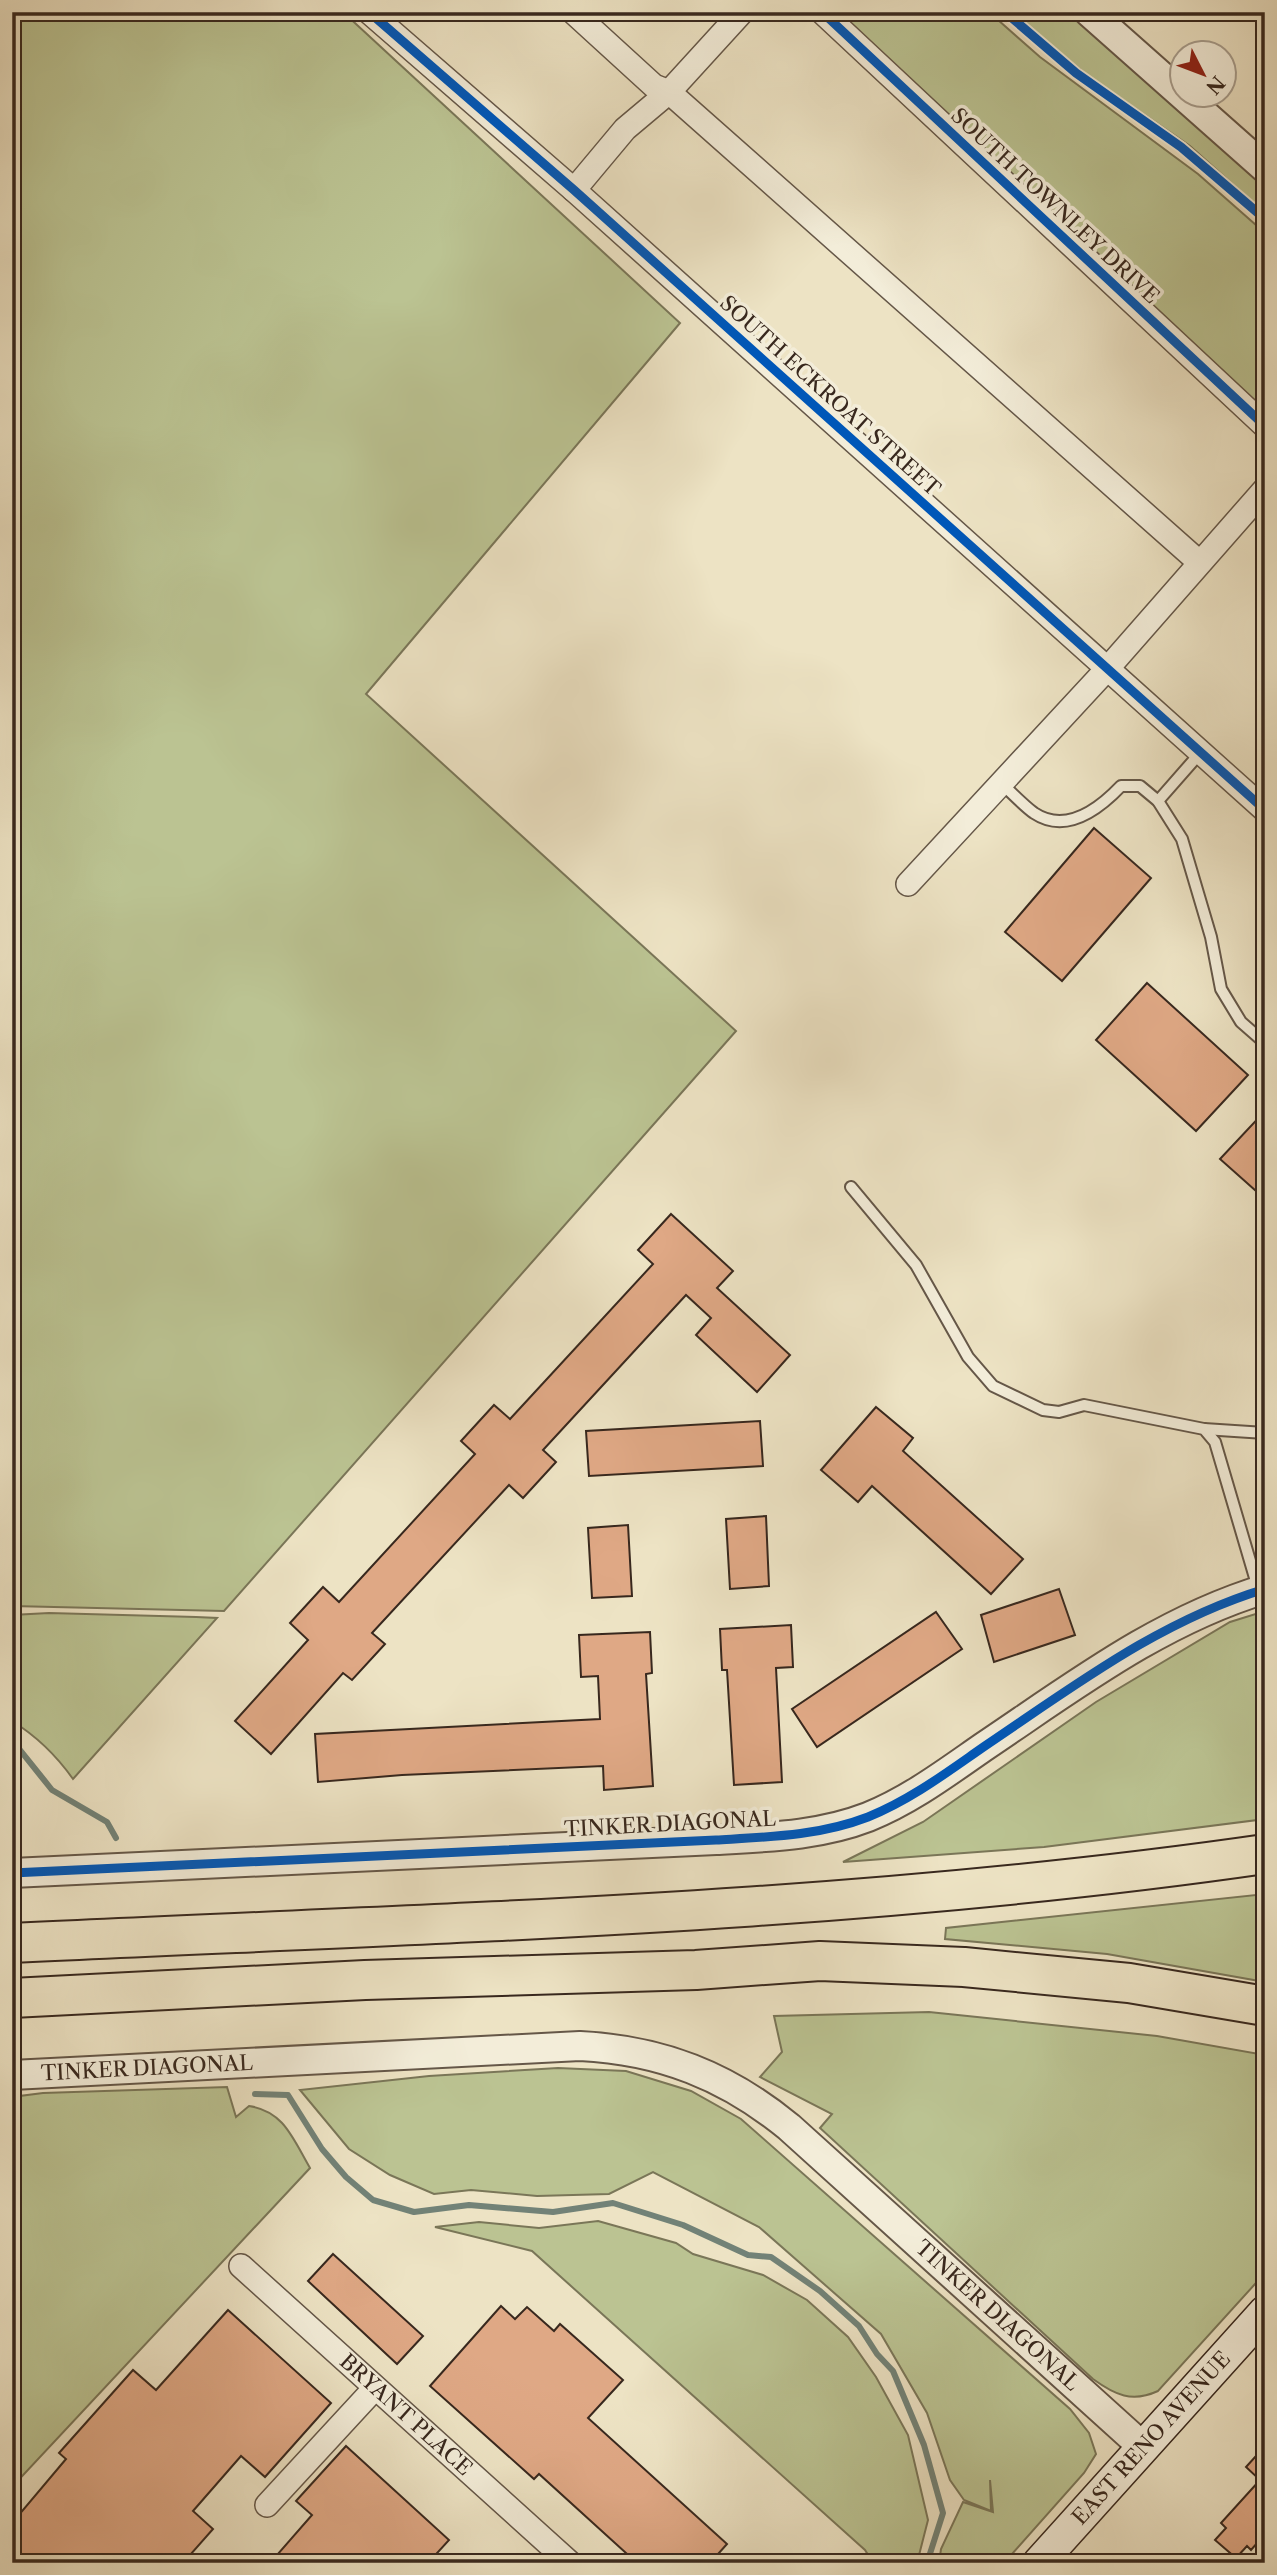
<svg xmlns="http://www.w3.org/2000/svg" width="1277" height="2575" font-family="'Libre Caslon Text',serif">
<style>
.green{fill:#bbc392;stroke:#7a7658;stroke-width:2}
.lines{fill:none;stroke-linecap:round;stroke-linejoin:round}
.stream{stroke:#728277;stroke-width:6}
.building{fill:#dfa885;stroke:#38281e;stroke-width:2}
.service-casing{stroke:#655748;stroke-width:14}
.minor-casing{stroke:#655748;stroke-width:26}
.tertiary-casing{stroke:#655748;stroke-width:32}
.secondary-casing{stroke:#38281e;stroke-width:35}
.motorway-casing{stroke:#38281e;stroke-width:42}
.service{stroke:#f3edd9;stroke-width:10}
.minor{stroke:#f3edd9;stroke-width:23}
.tertiary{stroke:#f3edd9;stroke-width:28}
.secondary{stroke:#f3edd9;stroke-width:32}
.motorway{stroke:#ede3c4;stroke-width:38}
.cycleway-casing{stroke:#f3edd9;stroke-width:13}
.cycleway{stroke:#0057b8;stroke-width:9}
.labels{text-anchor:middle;stroke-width:7;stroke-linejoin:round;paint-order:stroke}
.street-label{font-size:21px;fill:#38281e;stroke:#f3edd9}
</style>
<rect width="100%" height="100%" fill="#ede3c4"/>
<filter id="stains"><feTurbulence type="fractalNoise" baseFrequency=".00286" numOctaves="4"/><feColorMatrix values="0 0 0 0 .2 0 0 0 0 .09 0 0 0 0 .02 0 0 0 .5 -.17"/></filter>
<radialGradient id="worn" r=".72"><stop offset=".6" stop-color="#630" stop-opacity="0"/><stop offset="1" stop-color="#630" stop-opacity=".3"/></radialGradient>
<g class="green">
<path d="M22 12H343L680 323 366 694 736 1031 224 1611 12 1606V23Z"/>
<path d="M834 12H989L1040 57 1198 174 1265 233V414Z"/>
<path d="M1011 12H1068L1265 183V213L1190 146 1087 75Z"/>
<path d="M1265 1611V1819L1044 1847 843 1862 923 1822 1096 1702 1230 1622Z"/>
<path d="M49 1613 196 1617 217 1618 73 1779C56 1755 38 1737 12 1721V1615Z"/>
<path d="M1265 1894V1982L1107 1954 945 1939 946 1928Z"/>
<path d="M929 2012 1157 2036 1265 2055V2273L1158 2391C1132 2403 1115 2395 1093 2379L820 2128 832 2114 760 2077 782 2052 774 2016Z"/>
<path d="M558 2068 626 2071 691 2091 741 2119 1070 2409 1089 2433 1096 2454 1084 2473 1004 2563H939L941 2549 963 2502 993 2512 990 2480 991 2511 964 2500 950 2480 927 2413 881 2334 759 2227 653 2172 609 2194 537 2196 471 2190 434 2194 390 2175 349 2149 300 2090 429 2076Z"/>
<path d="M227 2087 236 2117 249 2106C284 2111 293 2139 310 2168L12 2487V2097L43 2093Z"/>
<path d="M598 2221 676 2243 693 2254 763 2275 807 2300 848 2337 876 2377 908 2435 928 2520 917 2563H873L865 2550 532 2251 435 2227 479 2222 539 2228Z"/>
</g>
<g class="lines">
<g class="stream">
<path d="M12 1740 52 1790 107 1822 116 1838"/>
<path d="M255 2094 288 2095 322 2149 346 2177 373 2200 414 2212 469 2205 553 2212 613 2203 683 2225 748 2255 771 2257 820 2291 859 2326 877 2354 893 2371 924 2445 943 2513 927 2563"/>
</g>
</g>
<g class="building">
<path d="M1094 828 1151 878 1062 981 1005 932Z"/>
<path d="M1147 983 1248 1075 1196 1131 1096 1040Z"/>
<path d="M1265 1111V1199L1220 1159Z"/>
<path d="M671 1214 733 1271 717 1288 790 1355 757 1392 696 1335 711 1318 686 1295 543 1450 556 1462 523 1498 509 1485 372 1633 385 1644 352 1680 343 1673 271 1754 235 1721 308 1640 290 1623 323 1587 339 1602 475 1454 461 1441 494 1405 510 1419 653 1264 638 1250Z"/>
<path d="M876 1407 913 1438 903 1451 1023 1559 991 1594 872 1486 858 1502 821 1470Z"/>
<path d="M760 1421 763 1466 589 1476 586 1431Z"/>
<path d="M766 1516 769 1586 730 1589 726 1519Z"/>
<path d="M628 1525 632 1596 592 1598 588 1528Z"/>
<path d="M1059 1589 1075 1635 994 1662 981 1615Z"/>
<path d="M936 1612 962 1649 817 1747 792 1709Z"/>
<path d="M791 1625 793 1667 776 1668 782 1782 734 1785 727 1670H722L720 1629Z"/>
<path d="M650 1632 652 1673 646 1674 653 1786 604 1790 603 1766 402 1775 318 1782 315 1734 600 1719 598 1676 581 1677 579 1635Z"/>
<path d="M333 2254 423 2336 397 2364 308 2281Z"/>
<path d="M501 2306 515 2319 527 2307 554 2331 560 2324 623 2380 588 2418 727 2544 710 2563H637L539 2474 534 2479 430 2386Z"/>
<path d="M228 2310 331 2403 265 2477 241 2456 193 2511 213 2529 183 2563H24L12 2552V2523L66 2459 59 2453 133 2370 156 2390Z"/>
<path d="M346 2446 449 2540 428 2563H270L312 2515 296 2501Z"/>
<path d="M1265 2446V2534L1251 2550 1247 2546 1236 2558 1215 2540 1226 2528 1221 2523 1260 2480 1246 2467Z"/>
</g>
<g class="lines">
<defs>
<g id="service">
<path d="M1001 783C1012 793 1023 805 1034 813 1067 835 1100 808 1121 786H1140L1158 801 1182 839 1211 937 1221 989 1241 1022 1265 1043"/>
<path d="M1158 801 1201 752"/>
<path d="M851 1187 916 1265 968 1357 993 1386 1043 1410 1059 1412 1084 1405 1204 1429 1215 1442 1258 1588"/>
<path d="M1204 1429 1265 1433"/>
</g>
<g id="minor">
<path d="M369 12 574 190 1265 810"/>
<path d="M573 12 654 86 669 92 1199 562"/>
<path d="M822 12 1265 426"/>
<path d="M574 190 625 129 669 92 742 12"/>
<path d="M908 884 1108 668 1265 489"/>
<path id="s1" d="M241 2266 570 2563"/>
<path d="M267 2505 375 2388"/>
</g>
<g id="tertiary">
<path d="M1089 12 1265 168"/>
<path d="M12 1873 716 1840C768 1837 819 1836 868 1817 910 1800 946 1773 982 1748 1073 1687 1159 1621 1265 1589"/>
<path id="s2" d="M12 2075 580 2046C661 2050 727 2076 789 2127L1143 2447"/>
</g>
<g id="secondary">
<path id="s3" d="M1039 2563 1265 2312"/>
</g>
<g id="motorway">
<path d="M12 1943C430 1923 850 1914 1265 1854"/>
<path d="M12 1998 365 1980 696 1970 820 1961 964 1967 1129 1983 1265 2006"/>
</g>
</defs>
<use href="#service" class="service-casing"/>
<use href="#minor" class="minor-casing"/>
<use href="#tertiary" class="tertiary-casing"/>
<use href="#secondary" class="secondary-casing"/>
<use href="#motorway" class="motorway-casing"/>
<use href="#service" class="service"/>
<use href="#minor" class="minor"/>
<use href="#tertiary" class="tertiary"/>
<use href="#secondary" class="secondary"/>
<use href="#motorway" class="motorway"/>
<defs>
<g id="cycleway">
<path d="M369 12 574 190 1265 810"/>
<path d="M822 12 1265 426"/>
<path d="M1005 12 1076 73 1181 147 1265 219"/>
<path d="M12 1873 716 1840C768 1837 819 1836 868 1817 910 1800 946 1773 982 1748 1073 1687 1159 1621 1265 1589"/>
</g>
</defs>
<use href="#cycleway" class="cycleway-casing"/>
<use href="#cycleway" class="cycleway"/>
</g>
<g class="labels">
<g class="street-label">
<text transform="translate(1055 206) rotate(43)" y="7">SOUTH TOWNLEY DRIVE</text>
<text transform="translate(830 396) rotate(42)" y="7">SOUTH ECKROAT STREET</text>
<text transform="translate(670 1824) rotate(-3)" y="7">TINKER DIAGONAL</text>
<text dy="7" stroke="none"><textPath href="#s2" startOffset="135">TINKER DIAGONAL</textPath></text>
<text dy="7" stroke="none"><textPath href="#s2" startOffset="1078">TINKER DIAGONAL</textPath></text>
<text dy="7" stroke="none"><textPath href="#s1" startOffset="222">BRYANT PLACE</textPath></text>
<text dy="7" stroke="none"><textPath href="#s3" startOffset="168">EAST RENO AVENUE</textPath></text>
</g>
</g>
<rect width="1277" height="2575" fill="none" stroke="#ede3c4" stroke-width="42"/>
<rect x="14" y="14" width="1249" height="2547" fill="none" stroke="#38281e" stroke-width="3.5"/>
<rect x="21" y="21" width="1235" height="2533" fill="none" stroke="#38281e" stroke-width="2"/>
<g transform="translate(1203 74) rotate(132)"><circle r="33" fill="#f3edd9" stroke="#a89e8e" stroke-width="2"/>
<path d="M0-5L12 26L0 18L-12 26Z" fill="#8f2418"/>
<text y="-10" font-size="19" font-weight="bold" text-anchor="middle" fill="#38281e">N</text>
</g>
<rect width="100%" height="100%" filter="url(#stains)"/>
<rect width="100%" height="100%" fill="url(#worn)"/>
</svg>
